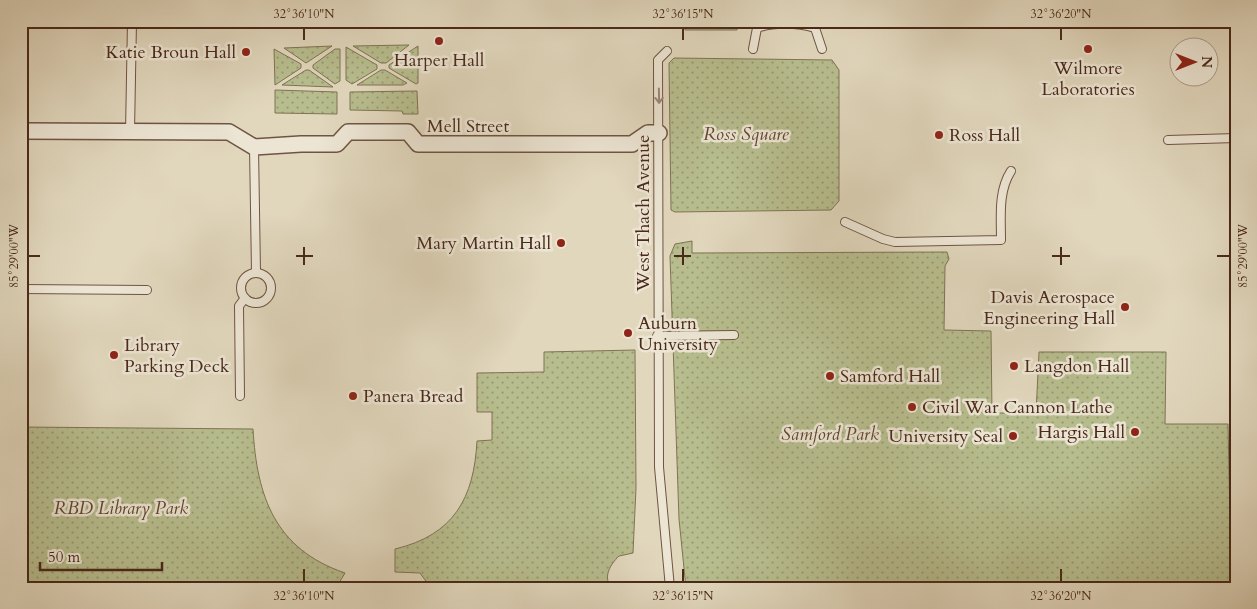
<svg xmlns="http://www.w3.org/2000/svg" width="1257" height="609" font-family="Cardo,serif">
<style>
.grass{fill:url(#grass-dots);stroke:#807354}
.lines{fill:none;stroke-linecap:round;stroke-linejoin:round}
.lane-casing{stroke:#705442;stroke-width:10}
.street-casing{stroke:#705442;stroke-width:18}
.lane{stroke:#ece5d4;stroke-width:8}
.street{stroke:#ece5d4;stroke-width:15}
.oneway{stroke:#9b8776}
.ticks{fill:none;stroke:#4a2919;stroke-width:2}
.poi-dot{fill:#8f2418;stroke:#ece5d4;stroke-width:2}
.labels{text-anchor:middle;stroke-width:5;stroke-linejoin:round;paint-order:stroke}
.poi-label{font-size:18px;fill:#4a2919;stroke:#ece5d4;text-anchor:start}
.street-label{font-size:18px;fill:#4a2919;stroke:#ece5d4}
.park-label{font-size:18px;font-style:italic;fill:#604730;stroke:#ece5d4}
.neatline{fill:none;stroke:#4a2919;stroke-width:2}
.ticks-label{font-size:12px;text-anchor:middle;fill:#4a2919}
</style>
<defs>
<pattern id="grass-dots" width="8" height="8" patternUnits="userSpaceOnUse" patternTransform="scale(1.25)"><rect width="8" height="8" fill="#b7bd8e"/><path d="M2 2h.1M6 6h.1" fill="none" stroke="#979a73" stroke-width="1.8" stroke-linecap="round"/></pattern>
</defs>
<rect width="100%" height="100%" fill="#e1d7bd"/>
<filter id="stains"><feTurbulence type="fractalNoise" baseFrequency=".004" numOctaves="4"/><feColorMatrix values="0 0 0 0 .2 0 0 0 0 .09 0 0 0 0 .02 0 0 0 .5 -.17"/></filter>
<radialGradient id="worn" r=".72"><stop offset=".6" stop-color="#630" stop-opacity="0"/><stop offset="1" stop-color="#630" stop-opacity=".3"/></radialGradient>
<g class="grass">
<path d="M676 21H737V30H685L684 23Z"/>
<path d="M409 45 386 63H381L353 46Z"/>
<path d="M332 46 306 63 284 48Z"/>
<path d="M418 46V83L416 84 389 68V65Z"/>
<path d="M346 47 377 65V69L352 84 346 80Z"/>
<path d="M274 49 301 64V68L275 85Z"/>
<path d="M335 49H340V81L335 84 313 68V65Z"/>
<path d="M674 58 832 60 839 70V201L831 210 675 212 671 210 669 63Z"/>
<path d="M306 70H309L333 87 282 85Z"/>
<path d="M381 70H385L407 83 403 85H357Z"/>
<path d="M275 90 337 92V114L275 113Z"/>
<path d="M417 91 418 114H403L402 111 350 110V92Z"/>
<path d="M692 241V253L947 252 949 259 945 266 944 330 991 331 992 413H1036L1039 352H1166L1165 424H1228L1230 517H1236V588H686L679 519 670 256 675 244Z"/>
<path d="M635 350 636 488 633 553 619 556C610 565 603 576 611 588H431L420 573 395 572V549C454 535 474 498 477 441L492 440V412H477V373L544 372V352Z"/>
<path d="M21 427 253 429C257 497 275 549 345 573L336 588H21Z"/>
</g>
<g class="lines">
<defs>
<g id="lane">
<path d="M753 49 757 28C774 22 798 23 815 28L822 49"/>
<path d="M667 51 658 60 659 467 670 588"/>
<path d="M130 132 132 21"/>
<path d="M1168 140 1236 138"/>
<path d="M254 147 256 272"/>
<path d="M845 222 883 239 895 242 1001 240C1001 217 998 191 1011 171"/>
<circle cx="256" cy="288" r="15"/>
<path d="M21 289 147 290"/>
<path d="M657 336 734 335"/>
<path d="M240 396 239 306 245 298"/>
</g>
<path id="street" d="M21 131 229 132 254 147 301 144H337L348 132H408L418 144H632L648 133H659"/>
</defs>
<use href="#lane" class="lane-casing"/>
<use href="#street" class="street-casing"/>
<use href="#lane" class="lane"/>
<use href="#street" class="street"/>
</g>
<defs><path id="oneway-shaft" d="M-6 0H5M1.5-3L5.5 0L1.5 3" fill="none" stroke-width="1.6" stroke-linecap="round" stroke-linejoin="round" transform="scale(1.25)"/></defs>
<use class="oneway" href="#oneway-shaft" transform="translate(659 96) rotate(89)"/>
<path class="ticks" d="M304 28V40M683 28V40M1061 28V40M304 247V265M683 247V265M1061 247V265M28 256H40M296 256H313M674 256H691M1052 256H1070M1217 256H1230M304 569V582M683 569V582M1061 569V582"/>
<g class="poi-dot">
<circle cx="439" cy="41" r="5"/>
<circle cx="1088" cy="49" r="5"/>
<circle cx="246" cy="52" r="5"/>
<circle cx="939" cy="135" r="5"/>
<circle cx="561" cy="243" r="5"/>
<circle cx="1125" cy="307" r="5"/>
<circle cx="628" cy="333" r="5"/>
<circle cx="114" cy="355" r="5"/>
<circle cx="1014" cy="366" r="5"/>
<circle cx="830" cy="376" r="5"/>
<circle cx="353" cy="396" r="5"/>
<circle cx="912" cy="407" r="5"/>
<circle cx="1135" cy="432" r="5"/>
<circle cx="1013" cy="436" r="5"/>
</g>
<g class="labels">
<g class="poi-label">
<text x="236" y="58" text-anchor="end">Katie Broun Hall</text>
<text x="439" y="66" text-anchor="middle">Harper Hall</text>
<text x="1088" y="74" text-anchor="middle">Wilmore<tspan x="1088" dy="21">Laboratories</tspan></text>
<text x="949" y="141">Ross Hall</text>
<text x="551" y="249" text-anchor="end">Mary Martin Hall</text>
<text x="1115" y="303" text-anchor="end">Davis Aerospace<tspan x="1115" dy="21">Engineering Hall</tspan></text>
<text x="638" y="329">Auburn<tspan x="638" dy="21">University</tspan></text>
<text x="124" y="351">Library<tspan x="124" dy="21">Parking Deck</tspan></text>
<text x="1024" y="372">Langdon Hall</text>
<text x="840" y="382">Samford Hall</text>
<text x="363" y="402">Panera Bread</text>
<text x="922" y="413">Civil War Cannon Lathe</text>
<text x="1125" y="438" text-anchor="end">Hargis Hall</text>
<text x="1003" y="442" text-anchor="end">University Seal</text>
</g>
<g class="street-label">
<text x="468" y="132">Mell Street</text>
<text transform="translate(643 213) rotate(-90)" y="6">West Thach Avenue</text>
</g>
<g class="park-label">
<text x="746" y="140">Ross Square</text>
<text x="830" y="440">Samford Park</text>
<text x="121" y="514">RBD Library Park</text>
</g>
</g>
<rect width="1257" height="609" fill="none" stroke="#e1d7bd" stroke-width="55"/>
<g transform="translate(1194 62) rotate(90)"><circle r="24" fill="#ece5d4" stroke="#ab9a89"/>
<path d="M0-4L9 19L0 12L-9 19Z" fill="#8f2418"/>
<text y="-8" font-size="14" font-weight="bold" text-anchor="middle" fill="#4a2919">N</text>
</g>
<path d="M40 562v8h122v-8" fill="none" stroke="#4a2919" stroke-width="2.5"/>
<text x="48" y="562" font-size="15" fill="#4a2919" stroke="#ece5d4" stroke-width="4" paint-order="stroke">50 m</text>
<rect x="28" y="28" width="1202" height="554" class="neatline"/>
<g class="ticks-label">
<text x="304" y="18">32°36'10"N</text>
<text x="683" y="18">32°36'15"N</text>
<text x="1061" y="18">32°36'20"N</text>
<text transform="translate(1243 256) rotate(-90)" y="4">85°29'00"W</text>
<text transform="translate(14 256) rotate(-90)" y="4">85°29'00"W</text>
<text x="304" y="600">32°36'10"N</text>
<text x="683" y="600">32°36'15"N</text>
<text x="1061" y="600">32°36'20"N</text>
</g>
<rect width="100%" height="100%" filter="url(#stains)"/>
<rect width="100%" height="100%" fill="url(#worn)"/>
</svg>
